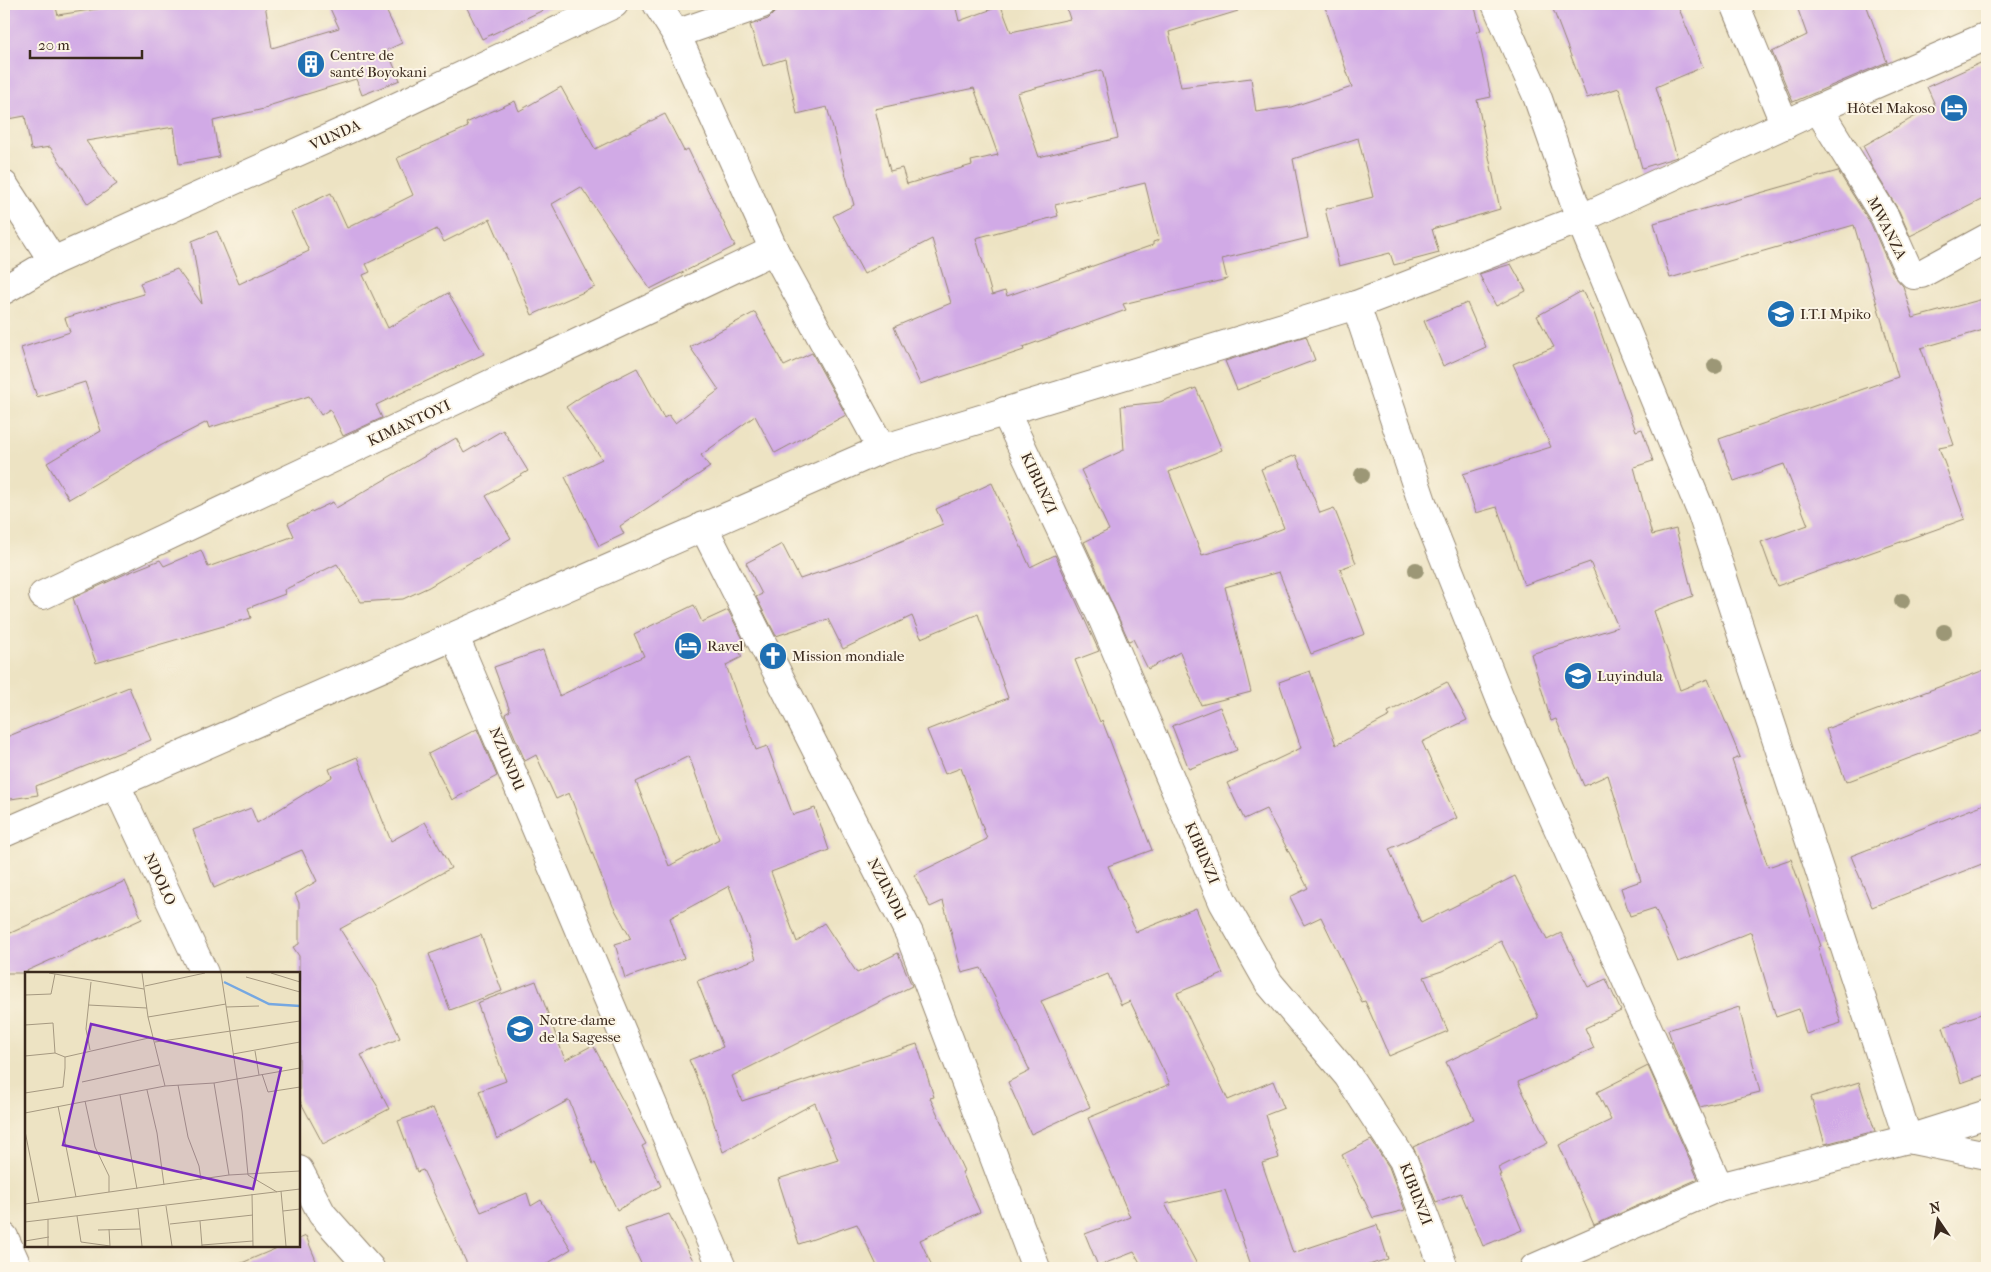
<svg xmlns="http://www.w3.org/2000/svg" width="1991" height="1272" font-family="'IM FELL French Canon',serif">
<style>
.building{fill:#d1aae6;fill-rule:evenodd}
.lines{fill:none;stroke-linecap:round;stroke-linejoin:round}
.minor-casing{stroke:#948670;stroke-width:30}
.minor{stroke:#fff;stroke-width:28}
.tree{fill:#9c9776}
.labels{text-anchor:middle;stroke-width:4;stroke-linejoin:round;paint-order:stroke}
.poi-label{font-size:15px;fill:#3b2a1e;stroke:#fcf5e5;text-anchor:start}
.street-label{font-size:15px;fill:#3b2a1e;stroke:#fcf5e5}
.inset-river{fill:none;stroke:#76a8e1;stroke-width:2.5}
.inset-road{fill:none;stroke:#a69981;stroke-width:1}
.view{fill:#7b2cbf;fill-opacity:0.15;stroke:#7b2cbf;stroke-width:2.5}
.inset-edge{fill:none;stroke:#3b2a1e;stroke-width:2.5}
</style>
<rect width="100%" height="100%" fill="#fcf5e5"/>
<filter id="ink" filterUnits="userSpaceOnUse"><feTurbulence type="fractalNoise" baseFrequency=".02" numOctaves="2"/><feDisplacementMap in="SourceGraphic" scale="10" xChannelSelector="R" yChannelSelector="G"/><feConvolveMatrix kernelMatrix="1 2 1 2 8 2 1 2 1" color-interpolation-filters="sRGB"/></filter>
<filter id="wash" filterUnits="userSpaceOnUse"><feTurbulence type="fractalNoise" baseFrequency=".0096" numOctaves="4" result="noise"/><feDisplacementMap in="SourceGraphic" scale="20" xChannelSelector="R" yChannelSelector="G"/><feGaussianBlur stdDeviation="1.12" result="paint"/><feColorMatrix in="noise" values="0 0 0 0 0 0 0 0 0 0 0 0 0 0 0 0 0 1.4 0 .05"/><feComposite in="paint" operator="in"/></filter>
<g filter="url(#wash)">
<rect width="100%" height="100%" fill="#ede3c3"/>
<g id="blocks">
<g class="building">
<path d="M27 4H55L58 15 128 4H265L272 48 339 28 328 4H383L402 43 387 50 400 80 362 95 356 79 268 106V108L213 121 219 157 179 164 174 127 86 141 117 184 88 204 50 147 31 150 25 116 9 119 4 90V8Z"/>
<path d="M465 4H556L482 39Z"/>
<path d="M799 4H955L959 21 1001 6 1011 32 1070 19 1065 4H1237L1238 11 1169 32 1181 87 1251 78 1256 112 1291 107 1352 87 1324 4H1474L1481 30 1477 31 1491 97 1477 100 1500 209 1432 229 1439 253 1394 265 1390 253 1339 266 1325 209 1373 197 1358 138 1293 159 1308 238 1222 259 1227 279 1123 304 1126 310 1023 347 1024 350 920 384 894 327 951 303 932 239 864 274 833 216 854 205 827 107 797 114 785 59 763 66 750 25 768 19 775 12ZM1102 70 1118 138 1039 157 1017 93ZM974 88 998 155 971 161 972 165 907 184 902 168 890 171 875 109ZM1145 183 1159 240 1153 242V245L1007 296 1005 291 992 295 976 238 1058 216 1055 205Z"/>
<path d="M1551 4H1677L1703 67 1656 87 1677 157 1642 168 1619 88 1587 98Z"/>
<path d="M1796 4H1866L1887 62 1793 102 1772 52 1807 35Z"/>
<path d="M1987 60V197L1910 236 1899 211 1869 162 1871 161 1863 146 1935 105 1927 87Z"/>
<path d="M561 87 595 149 665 114 684 151 688 149 735 246 650 289 581 187 552 204 595 287 532 315 490 219 444 242 437 229 366 264 370 272 363 275 388 328 448 293 484 354 376 405 382 418 343 436 330 409 321 415 309 396 209 428 207 422 160 446 69 499 47 463 101 431 85 382 37 397 21 348 70 332 65 318 144 294 140 283 177 269 202 304 192 241 217 231 239 284 309 251 291 212 331 193 347 228 413 195 397 158 468 127 466 123 515 101 519 111Z"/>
<path d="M1838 171 1871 224 1894 276 1903 286 1913 318 1987 298V329L1921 348 1954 445 1939 448 1965 519 1777 586 1761 542 1808 525 1784 464 1734 481 1719 439 1898 377 1854 225 1670 278 1654 223Z"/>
<path d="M1511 264 1526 291 1496 306 1479 274Z"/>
<path d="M1582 291 1594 313 1636 431 1642 429 1653 461 1634 467 1652 535 1676 529 1693 596 1654 611 1680 690 1708 679 1740 757 1732 760 1768 867 1791 859 1821 946 1818 947 1841 1023 1806 1034 1799 1009 1776 1017 1751 932 1678 962 1655 908 1630 916 1621 888 1641 881 1608 775 1584 786 1556 719 1551 721 1531 654 1618 627 1590 562 1524 585 1497 507 1476 513 1463 474 1551 447 1513 364 1554 347 1537 316Z"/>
<path d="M1467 303 1486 347 1443 366 1424 321Z"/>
<path d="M755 312 784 366 812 353 846 415 775 453 755 416 701 455 710 467 620 526 624 534 599 546 565 477 602 459 566 407 582 396 637 368 664 418 669 415 675 423 719 390 690 347Z"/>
<path d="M1306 336 1315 360 1237 390 1225 361Z"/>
<path d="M1196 388 1222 450 1169 472 1202 555 1248 542 1284 528 1261 469 1296 455 1320 513 1334 508 1356 563 1340 569 1365 634 1311 654 1279 572 1225 587 1251 692 1201 705 1180 652 1148 669 1133 639 1129 641 1084 542 1109 530 1081 470 1124 450 1121 406 1160 402Z"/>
<path d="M503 430 528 471 486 496 511 538 429 587 403 599 361 602 337 564 284 590 285 594 248 608 251 618 96 663 73 598 125 574 160 560 164 566 201 550 208 567 294 536 288 523 333 502 336 508 456 438 464 453Z"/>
<path d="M992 483 1030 567 1055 555 1099 651 1075 660 1100 722 1102 720 1152 850 1108 866 1136 932 1196 908 1223 974 1177 993 1228 1100 1273 1081 1284 1108 1266 1115 1279 1158 1262 1163 1293 1253 1377 1225 1388 1259 1359 1268H1252L1225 1190 1165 1204 1199 1268H1143L1134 1252 1098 1266 1085 1234 1130 1217 1088 1118 1170 1084 1130 1001 1121 1005 1108 974 1041 1001 1090 1107 1031 1134 1008 1082 1030 1071 981 968 962 973 943 901 930 907 914 875 987 839 961 768 945 774 927 730 1008 698 978 614 921 638 912 616 843 649 828 619 776 636 756 597 762 594 746 563 782 544 800 579 858 559 943 524 936 509Z"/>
<path d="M694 605 702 622 728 610 746 645 738 648 742 657 726 665 756 750 767 746 793 815 815 808 829 850 771 872 797 942 824 923 857 973 898 953 912 986 732 1076 742 1101 917 1044 934 1097 930 1098 964 1171 962 1172 980 1212 920 1240 933 1268H878L857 1224 799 1244 778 1179 838 1160 815 1103 723 1152 707 1102 689 1060 723 1047 697 981 756 959 729 886 670 918 684 958 625 978 615 944 631 939 613 906 569 793 556 799 536 755 525 761 505 714 510 711 494 667 543 650 559 696 644 656 634 634ZM689 756 719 839 669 866 636 782Z"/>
<path d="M1987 669V729L1846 782 1826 729Z"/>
<path d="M1310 671 1336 745 1390 716 1388 712 1447 682 1467 720 1422 742 1457 818 1389 849 1421 923 1515 876 1547 940 1561 933 1588 987 1606 979 1621 1011 1585 1028 1594 1048 1518 1082 1548 1143 1498 1168 1501 1175H1499L1522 1230 1483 1246 1461 1193 1436 1202 1413 1147 1474 1119 1446 1062 1538 1018V1016L1501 941 1442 971 1424 977 1448 1031 1389 1056 1365 1001 1362 1002 1321 917 1304 925 1290 897 1308 888 1266 809 1244 819 1227 783 1301 748 1279 682Z"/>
<path d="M129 687 151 740 36 786 38 795 4 800V738Z"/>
<path d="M1220 707 1237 750 1189 769 1172 726Z"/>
<path d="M477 729 497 776 452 800 428 754Z"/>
<path d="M357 757 391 841 425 822 451 868 340 929 377 988 400 1038 361 1055 389 1109 323 1144 299 1099V956L293 947 299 944V903L295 894 317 881 302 850 214 888 193 830 251 808 257 823 332 777 329 769Z"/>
<path d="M1987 803V862L1872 907 1851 856Z"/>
<path d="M125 881 142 919 22 973H4V936Z"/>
<path d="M481 935 502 991 450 1010 429 954Z"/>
<path d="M536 981 565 1060 593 1045 646 1144 642 1146 661 1186 617 1210 595 1163 593 1164 569 1100 497 1139 479 1091 506 1081 477 1003Z"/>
<path d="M1739 1007 1760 1092 1700 1107 1676 1052 1668 1030Z"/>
<path d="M1987 1012V1074L1961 1083 1943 1027Z"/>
<path d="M1648 1066 1698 1179 1594 1225 1559 1145 1611 1120 1597 1092Z"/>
<path d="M1859 1082 1875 1131 1825 1144 1811 1097Z"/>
<path d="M433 1108 481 1212 527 1193 531 1206 541 1200 571 1249 540 1268H469L423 1170 417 1172 398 1121Z"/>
<path d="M1371 1140 1389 1167 1405 1210 1373 1218 1342 1155Z"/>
<path d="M669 1214 697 1268H643L625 1229Z"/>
<path d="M306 1236 319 1268H230L282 1246H299V1239Z"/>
</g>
</g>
</g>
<g filter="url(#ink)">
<use href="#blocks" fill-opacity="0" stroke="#948670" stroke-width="1"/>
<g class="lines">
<defs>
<g id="minor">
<path d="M657 4 676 34 774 250 882 449"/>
<path d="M1496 4 1537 96 1580 219 1702 514 1908 1139 1987 1155"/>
<path d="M1735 4 1785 125"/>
<path d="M676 34 762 4"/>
<path d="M1818 109 1885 217 1908 269 1914 275 1921 274 1987 238"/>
<path d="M4 185 53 261"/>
<path d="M4 290 53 261 358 125 614 4"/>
<path d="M1356 305 1423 505 1504 708 1719 1187"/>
<path d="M1005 411 1103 620 1223 902 1269 983 1348 1076 1403 1160 1444 1268"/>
<path d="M703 526 909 933 1036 1268"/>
<path d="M43 595 774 250"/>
<path d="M455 637 722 1268"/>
<path d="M116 785 204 973"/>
<path d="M4 833 882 449 1356 305 1580 219 1818 109 1987 36"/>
<path d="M299 1170 322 1214 370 1268"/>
<path d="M4 1237 18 1268"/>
<path d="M1534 1268 1719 1187 1908 1139 1987 1114"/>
</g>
</defs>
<use href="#minor" class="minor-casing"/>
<use href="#minor" class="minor"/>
</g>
<g class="tree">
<circle cx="1715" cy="366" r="8"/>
<circle cx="1362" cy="475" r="8"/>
<circle cx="1416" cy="570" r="8"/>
<circle cx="1902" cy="601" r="8"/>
<circle cx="1944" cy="632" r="8"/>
</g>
</g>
<defs>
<symbol id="building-disc" viewBox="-11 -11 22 22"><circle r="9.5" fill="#1f6fb2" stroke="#fcf5e5"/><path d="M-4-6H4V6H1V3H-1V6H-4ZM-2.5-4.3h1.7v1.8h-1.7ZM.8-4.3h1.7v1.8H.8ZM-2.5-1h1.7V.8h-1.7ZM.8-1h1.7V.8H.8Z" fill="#fff"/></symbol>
<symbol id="hotel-disc" viewBox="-11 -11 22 22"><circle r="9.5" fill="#1f6fb2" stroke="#fcf5e5"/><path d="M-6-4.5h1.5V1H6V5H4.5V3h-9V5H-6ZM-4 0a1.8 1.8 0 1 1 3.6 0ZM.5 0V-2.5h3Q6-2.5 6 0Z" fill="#fff"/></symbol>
<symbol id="school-disc" viewBox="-11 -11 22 22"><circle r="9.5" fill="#1f6fb2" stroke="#fcf5e5"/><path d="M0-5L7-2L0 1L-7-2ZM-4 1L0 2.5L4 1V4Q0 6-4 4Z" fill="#fff"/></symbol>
<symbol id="church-disc" viewBox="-11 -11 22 22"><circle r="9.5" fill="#1f6fb2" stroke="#fcf5e5"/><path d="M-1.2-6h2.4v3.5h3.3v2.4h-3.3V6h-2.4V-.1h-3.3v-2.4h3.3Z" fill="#fff"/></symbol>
</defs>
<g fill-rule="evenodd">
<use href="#building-disc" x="295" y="48" width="32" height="32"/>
<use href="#hotel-disc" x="1938" y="92" width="32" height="32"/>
<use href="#school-disc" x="1765" y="298" width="32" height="32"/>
<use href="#hotel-disc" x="672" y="630" width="32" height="32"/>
<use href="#church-disc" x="757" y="640" width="32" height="32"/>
<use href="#school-disc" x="1562" y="660" width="32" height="32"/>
<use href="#school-disc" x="504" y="1013" width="32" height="32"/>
</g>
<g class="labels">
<g class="poi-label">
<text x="330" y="60">Centre de<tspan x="330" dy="17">santé Boyokani</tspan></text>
<text x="1935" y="113" text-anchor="end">Hôtel Makoso</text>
<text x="1800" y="319">I.T.I Mpiko</text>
<text x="707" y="651">Ravel</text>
<text x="792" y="661">Mission mondiale</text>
<text x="1597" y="681">Luyindula</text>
<text x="539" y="1025">Notre-dame<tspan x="539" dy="17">de la Sagesse</tspan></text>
</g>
<g class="street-label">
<text transform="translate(335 135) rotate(-24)" y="5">VUNDA</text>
<text transform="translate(1887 228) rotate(63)" y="5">MWANZA</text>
<text transform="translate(409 423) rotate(-25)" y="5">KIMANTOYI</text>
<text transform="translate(1039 483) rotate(65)" y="5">KIBUNZI</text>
<text transform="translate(507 759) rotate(67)" y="5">NZUNDU</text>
<text transform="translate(1202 853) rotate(67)" y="5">KIBUNZI</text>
<text transform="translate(160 879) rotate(65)" y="5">NDOLO</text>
<text transform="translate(887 889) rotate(63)" y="5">NZUNDU</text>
<text transform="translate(1416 1194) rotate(69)" y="5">KIBUNZI</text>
</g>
</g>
<g transform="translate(25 972)">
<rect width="275" height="275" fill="#ede3c3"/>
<path class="inset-river" d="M199 10 244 32 275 34"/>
<path class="inset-road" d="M24 1 119 17M117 1 123 45 140 114M196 1 217 139 223 203 252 220M246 1 275 10M221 5 275 20M120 14 180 1M0 23 26 22 30 2M63 33 122 36M201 35 234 34M123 45 201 32M0 53 28 51 30 81 40 85V96L38 115 0 121M130 70 275 49M65 78 61 57 66 10M230 79 234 103M208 82 275 70M0 84 30 81M40 85 128 65M237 102 243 120 275 115M57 110 134 93M189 111 204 203M153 113 163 165 174 194 176 208M122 118 132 161 139 213M95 123 112 217M60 129 70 175 84 204V220M33 134 51 225M0 141 140 114 189 111 275 96M0 159 14 230M256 219 261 274M227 222 228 274M0 232 204 203 275 199M141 234 147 274M113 237 117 274M258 239 275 237M52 244 56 270 85 274M23 247V274M175 249 177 274M0 250 275 217M145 252 228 243M84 257 85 274M73 258 115 257M0 269 24 265M177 273 228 269"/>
<path class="view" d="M66 52 256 96 228 217 38 173Z"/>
<rect width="275" height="275" class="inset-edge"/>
</g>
<rect width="1991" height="1272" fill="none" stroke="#fcf5e5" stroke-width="20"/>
<g transform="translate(1938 1220) rotate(347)" stroke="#fcf5e5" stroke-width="4" paint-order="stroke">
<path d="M0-4L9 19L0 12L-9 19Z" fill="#3b2a1e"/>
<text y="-8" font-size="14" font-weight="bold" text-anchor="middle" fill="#3b2a1e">N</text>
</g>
<path d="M30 50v8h112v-8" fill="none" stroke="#3b2a1e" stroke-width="2.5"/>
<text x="38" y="50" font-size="15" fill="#3b2a1e" stroke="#fcf5e5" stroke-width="4" paint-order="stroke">20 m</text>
</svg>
